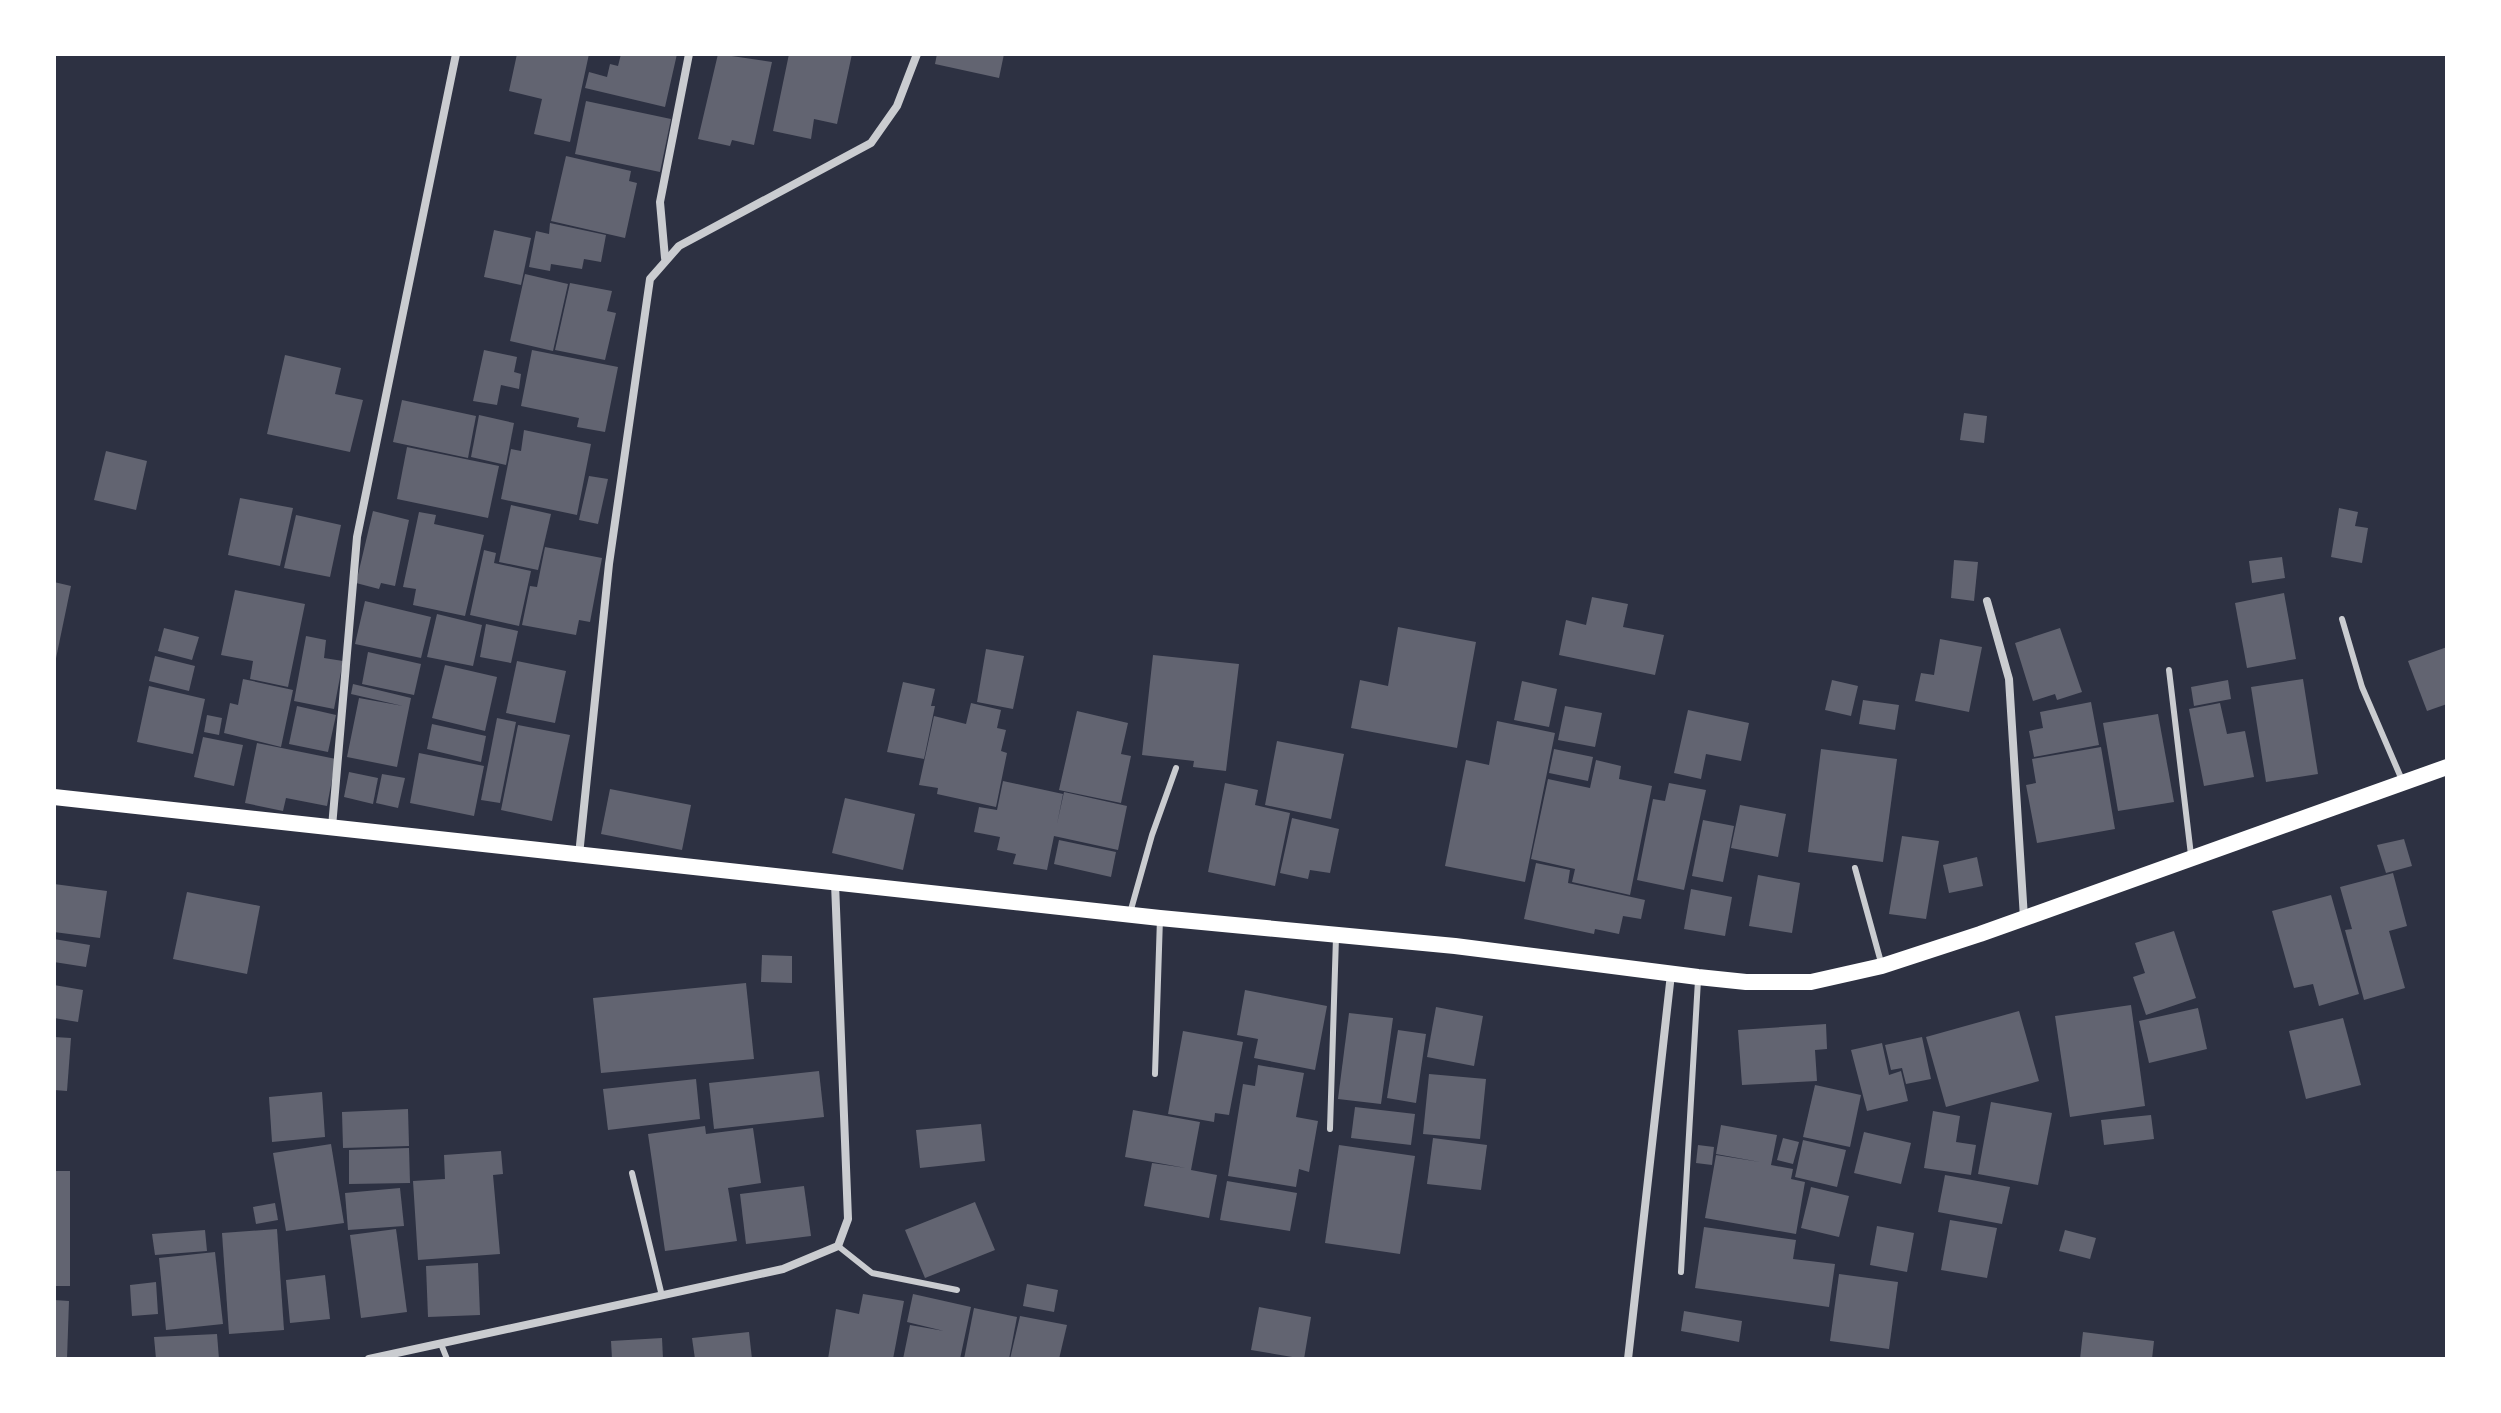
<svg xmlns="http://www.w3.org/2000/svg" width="2501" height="1413" font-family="Jost,sans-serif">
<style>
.building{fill:#626471}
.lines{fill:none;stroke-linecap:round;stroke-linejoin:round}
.service{stroke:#caccd0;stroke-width:6}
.minor{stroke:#caccd0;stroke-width:8}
.secondary{stroke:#fff;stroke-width:16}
</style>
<rect width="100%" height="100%" fill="#2d3142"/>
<g class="building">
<path d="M517 54H589L570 142 534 134 542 99 509 91Z"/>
<path d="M621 54H677L665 107 585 88 589 72 607 77 610 64 618 66Z"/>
<path d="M718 54 772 62 754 145 732 140 730 146 698 139Z"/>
<path d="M789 54H852L837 124 814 119 811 139 773 131Z"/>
<path d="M937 54H1004L999 78 935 64Z"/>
<path d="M586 101 671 119 660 172 575 154Z"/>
<path d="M566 156 631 171 629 181 637 183 625 238 551 221Z"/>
<path d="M550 223 606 235 601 262 584 259 582 269 551 264 550 271 529 267 536 231 549 234Z"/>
<path d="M494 230 531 238 521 285 484 277Z"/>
<path d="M525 274 568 284 553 351 510 341Z"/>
<path d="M570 283 612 291 607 311 616 313 605 360 555 350Z"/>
<path d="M484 350 517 357 514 372 521 374 519 389 501 385 497 405 473 401Z"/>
<path d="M532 350 618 367 605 432 577 427 579 418 521 406Z"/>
<path d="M285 355 341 368 335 394 363 400 350 452 267 434Z"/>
<path d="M402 400 476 416 468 458 393 442Z"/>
<path d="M1964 413 1987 416 1984 443 1960 440Z"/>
<path d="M479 415 514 423 506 465 471 457Z"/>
<path d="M524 430 591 444 577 515 501 499 511 449 521 451Z"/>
<path d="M407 447 499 466 488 518 397 499Z"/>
<path d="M106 451 147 461 136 510 94 500Z"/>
<path d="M589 476 608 479 598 524 579 520Z"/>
<path d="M240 498 293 508 280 566 228 555Z"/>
<path d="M511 505 551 514 538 570 499 562Z"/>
<path d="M2339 508 2358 512 2355 526 2368 528 2362 563 2331 557Z"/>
<path d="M373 511 409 520 395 586 381 583 379 589 356 583Z"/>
<path d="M419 512 436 515 434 524 484 535 465 616 413 605 416 589 403 587Z"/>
<path d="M296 515 341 525 330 577 284 568Z"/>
<path d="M545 547 602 558 590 622 579 620 576 635 522 625 530 586 537 587Z"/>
<path d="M484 550 496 553 494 563 531 571 519 626 470 615Z"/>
<path d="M2282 557 2285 578 2252 583 2249 561Z"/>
<path d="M1954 560 1978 562 1974 601 1951 598Z"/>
<path d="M54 582 71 586 55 663H54Z"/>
<path d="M235 590 305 604 288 687 250 679 253 661 221 655Z"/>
<path d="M2284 593 2296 659 2247 668 2235 603Z"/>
<path d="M1592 597 1628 604 1623 627 1664 635 1655 675 1559 655 1566 620 1586 625Z"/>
<path d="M365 601 431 617 421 658 355 644Z"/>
<path d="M437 614 482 625 473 666 427 657Z"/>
<path d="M486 624 518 631 511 663 480 657Z"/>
<path d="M1398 627 1476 642 1457 748 1351 728 1360 680 1388 686Z"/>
<path d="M164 628 199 637 192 660 158 651Z"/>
<path d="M2060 628 2082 692 2057 700 2055 694 2033 701 2015 643Z"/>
<path d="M306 636 326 640 324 658 343 661 334 709 294 701Z"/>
<path d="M1940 639 1982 647 1969 712 1915 701 1921 673 1934 675Z"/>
<path d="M2447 647V704L2427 711 2408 661Z"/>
<path d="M986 649 1024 656 1013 709 977 702Z"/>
<path d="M368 652 421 664 414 695 362 684Z"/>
<path d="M1153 655 1239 664 1226 771 1193 767 1194 761 1142 755Z"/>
<path d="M155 656 195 666 189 691 149 681Z"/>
<path d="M517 661 566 671 555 723 506 713Z"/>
<path d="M445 665 497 677 485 731 432 718Z"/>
<path d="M243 679 293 690 281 747 224 733 230 703 238 705Z"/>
<path d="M2303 679 2318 774 2266 782 2251 687Z"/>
<path d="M1832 680 1858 686 1851 716 1825 710Z"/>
<path d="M2228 680 2231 699 2194 706 2191 687Z"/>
<path d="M1522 681 1557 689 1549 727 1514 720Z"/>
<path d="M903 682 935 689 931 706H935L924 759 887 752Z"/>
<path d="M353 684 411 698 397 767 347 757 359 698 403 706 351 694Z"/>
<path d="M149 686 205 699 193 754 137 742Z"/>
<path d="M1863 700 1899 705 1895 730 1859 724Z"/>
<path d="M2091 702 2099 745 2034 757 2029 731 2043 728 2040 712Z"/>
<path d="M971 703 1001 710 997 728 1006 730 1001 751 1007 753 996 807 937 794 938 788 919 785 934 716 966 724Z"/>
<path d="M2220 703 2227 734 2245 731 2254 777 2204 786 2189 709Z"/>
<path d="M297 706 336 715 328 752 289 744Z"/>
<path d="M1565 706 1602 713 1595 747 1558 740Z"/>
<path d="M1688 710 1749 723 1741 761 1706 754 1701 779 1674 773Z"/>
<path d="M1077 711 1128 723 1121 754 1131 756 1121 803 1059 790Z"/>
<path d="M2158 714 2174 802 2118 811 2103 723Z"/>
<path d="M207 715 222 718 219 735 204 732Z"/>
<path d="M497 718 516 722 500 803 481 800Z"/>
<path d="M1497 721 1555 733 1525 882 1445 866 1466 760 1489 765Z"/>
<path d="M432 724 486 736 481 762 427 749Z"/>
<path d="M518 725 570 735 552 821 501 810Z"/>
<path d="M203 737 243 745 234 786 194 777Z"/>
<path d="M1277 741 1344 754 1331 819 1265 805Z"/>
<path d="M257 743 336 759 327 806 286 798 283 811 245 803Z"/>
<path d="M2101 747 2115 829 2037 843 2026 785 2036 783 2032 759Z"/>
<path d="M1554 749 1593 757 1588 781 1549 773Z"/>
<path d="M1821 749 1897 759 1883 862 1808 852Z"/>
<path d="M419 753 484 766 474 816 410 803Z"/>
<path d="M1596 760 1621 766 1619 779 1652 786 1630 895 1572 882 1575 869 1531 859 1548 779 1590 788Z"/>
<path d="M349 772 378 778 373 804 344 797Z"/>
<path d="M382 774 405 778 398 808 376 803Z"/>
<path d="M1003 781 1063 794 1057 824 1064 792 1127 806 1118 850 1054 836 1047 870 1013 864 1016 854 997 850 1000 837 974 832 979 807 997 810Z"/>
<path d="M1225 783 1258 790 1255 805 1290 813 1275 886 1208 872Z"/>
<path d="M1669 783 1706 790 1684 890 1637 880 1653 799 1665 801Z"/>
<path d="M610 789 691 805 682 850 601 834Z"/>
<path d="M845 798 915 814 903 870 832 853Z"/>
<path d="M1740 805 1786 814 1778 857 1731 848Z"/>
<path d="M1292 818 1339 829 1330 873 1310 870 1308 879 1280 873Z"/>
<path d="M1703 820 1734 826 1723 882 1692 876Z"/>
<path d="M1902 836 1939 841 1926 919 1889 914Z"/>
<path d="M2404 839 2412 866 2386 873 2377 845Z"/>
<path d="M1059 840 1116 852 1111 877 1054 864Z"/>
<path d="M1977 857 1983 886 1949 893 1943 865Z"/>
<path d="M1536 863 1570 870 1568 883 1645 900 1641 919 1623 916 1619 934 1595 929 1594 934 1524 919Z"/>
<path d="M2393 873 2407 926 2389 931 2405 988 2364 1000 2345 930 2352 929 2340 887Z"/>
<path d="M1758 875 1800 883 1792 933 1749 926Z"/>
<path d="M54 884 107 891 100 938 54 932Z"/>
<path d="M1691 889 1732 897 1725 936 1684 929Z"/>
<path d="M187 892 260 906 247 974 173 959Z"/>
<path d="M2331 895 2359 994 2319 1006 2313 984 2294 988 2272 911Z"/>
<path d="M2174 931 2196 998 2146 1015 2133 977 2145 973 2135 943Z"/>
<path d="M54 939 90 945 86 967 54 962Z"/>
<path d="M762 955 792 956V983L761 982Z"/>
<path d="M746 983 754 1059 601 1073 593 998Z"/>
<path d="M54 985 83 990 78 1022 54 1018Z"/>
<path d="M1245 990 1327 1006 1315 1070 1254 1058 1258 1039 1237 1035Z"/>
<path d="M2131 1005 2145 1106 2070 1117 2055 1016Z"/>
<path d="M1436 1007 1483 1016 1474 1066 1427 1057Z"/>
<path d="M2198 1008 2207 1049 2149 1063 2139 1021Z"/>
<path d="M2019 1011 2039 1081 1946 1107 1926 1037Z"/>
<path d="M1349 1013 1393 1018 1381 1104 1338 1099Z"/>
<path d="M2343 1018 2361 1085 2306 1099 2289 1031Z"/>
<path d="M1826 1024 1827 1049 1815 1050 1817 1081 1742 1085 1738 1030Z"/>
<path d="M1398 1030 1426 1034 1416 1103 1387 1098Z"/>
<path d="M1183 1031 1243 1042 1229 1115 1215 1113 1214 1122 1168 1114Z"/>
<path d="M54 1037 71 1038 67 1091 54 1090Z"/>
<path d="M1922 1037 1931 1079 1906 1084 1902 1068 1891 1070 1885 1045Z"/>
<path d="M1882 1043 1889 1075 1901 1071 1908 1101 1867 1111 1851 1050Z"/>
<path d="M1258 1065 1304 1073 1296 1117 1318 1121 1309 1172 1299 1169 1296 1187 1228 1176 1243 1084 1255 1086Z"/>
<path d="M819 1071 824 1117 714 1129 709 1083Z"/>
<path d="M1429 1074 1486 1079 1480 1139 1423 1134Z"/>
<path d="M696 1079 700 1119 608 1130 603 1089Z"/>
<path d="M1815 1085 1861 1095 1850 1147 1803 1137Z"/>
<path d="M322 1092 325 1137 272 1142 269 1097Z"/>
<path d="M1991 1102 2052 1113 2038 1185 1978 1174Z"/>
<path d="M1355 1107 1415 1114 1411 1145 1351 1138Z"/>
<path d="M408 1109 409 1146 343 1148 342 1112Z"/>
<path d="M1133 1110 1200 1122 1191 1170 1217 1175 1209 1218 1144 1206 1152 1163 1186 1168 1125 1157Z"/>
<path d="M1933 1111 1960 1116 1956 1142 1976 1145 1971 1175 1924 1168Z"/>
<path d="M2151 1115 2154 1139 2104 1145 2101 1120Z"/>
<path d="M981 1124 985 1161 920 1168 916 1130Z"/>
<path d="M1721 1125 1777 1135 1771 1165 1793 1169 1791 1179 1805 1182 1796 1234 1705 1218 1716 1155 1760 1162 1716 1154Z"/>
<path d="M705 1126 706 1134 753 1128 761 1183 728 1188 737 1241 665 1251 648 1134Z"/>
<path d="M1864 1132 1911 1143 1901 1184 1854 1173Z"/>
<path d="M1433 1138 1487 1145 1481 1190 1427 1184Z"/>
<path d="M1783 1138 1799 1142 1793 1164 1777 1160Z"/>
<path d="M1803 1140 1846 1150 1837 1187 1795 1177Z"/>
<path d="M331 1144 344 1223 286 1231 273 1153Z"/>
<path d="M1339 1145 1415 1156 1400 1254 1325 1243Z"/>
<path d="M1698 1145 1714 1147 1712 1165 1696 1163Z"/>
<path d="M409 1148 410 1183 349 1184V1150Z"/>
<path d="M501 1151 503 1174 493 1175 500 1254 418 1260 413 1181 445 1179 444 1155Z"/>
<rect x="54" y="1171" width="16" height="115"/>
<path d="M1945 1175 2010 1187 2002 1224 1938 1212Z"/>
<path d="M1227 1181 1297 1193 1290 1231 1220 1220Z"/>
<path d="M804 1186 811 1236 746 1244 740 1194Z"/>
<path d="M1811 1187 1849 1196 1839 1237 1801 1228Z"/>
<path d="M400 1188 404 1226 348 1230 345 1193Z"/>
<path d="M975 1202 995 1250 925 1278 905 1230Z"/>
<path d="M275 1203 278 1220 256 1224 253 1207Z"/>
<path d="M1950 1220 1997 1228 1987 1278 1941 1270Z"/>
<path d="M1877 1226 1914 1233 1907 1272 1870 1265Z"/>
<path d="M1704 1227 1796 1240 1793 1259 1835 1264 1829 1307 1695 1288Z"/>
<path d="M277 1229 284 1330 229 1334 222 1233Z"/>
<path d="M396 1229 407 1312 361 1318 350 1235Z"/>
<path d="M205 1230 207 1251 155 1255 152 1234Z"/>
<path d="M2065 1230 2096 1238 2090 1259 2059 1251Z"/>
<path d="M215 1252 223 1324 166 1330 159 1258Z"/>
<path d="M478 1263 480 1315 428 1317 426 1266Z"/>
<path d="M1839 1274 1898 1282 1889 1349 1830 1341Z"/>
<path d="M325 1275 330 1319 290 1323 286 1280Z"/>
<path d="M156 1282 158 1314 132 1316 130 1285Z"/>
<path d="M1027 1284 1058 1290 1054 1312 1023 1306Z"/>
<path d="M863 1294 904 1301 893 1359H828L836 1309 859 1314Z"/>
<path d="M913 1294 971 1307 960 1359H903L910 1325 944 1331 907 1322Z"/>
<path d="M54 1300 69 1301 67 1359H54Z"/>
<path d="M1259 1307 1311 1317 1304 1359 1251 1350Z"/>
<path d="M974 1308 1017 1317 1009 1359H964Z"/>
<path d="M1684 1311 1742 1321 1739 1342 1681 1331Z"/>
<path d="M1020 1316 1067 1325 1059 1359H1010Z"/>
<path d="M749 1332 752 1359H695L692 1338Z"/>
<path d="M2083 1332 2154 1341 2152 1359H2080Z"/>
<path d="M217 1334 219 1359H156L154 1337Z"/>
<path d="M662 1338 663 1359H612L611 1341Z"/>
</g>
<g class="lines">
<g class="service">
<path d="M2342 619 2362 687 2402 780"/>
<path d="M2169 670 2191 855"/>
<path d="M1855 868 1882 966"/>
<path d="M1130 913 1152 835 1176 768"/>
<path d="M1155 1074 1160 918"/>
<path d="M1330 1129 1336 937"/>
<path d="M632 1173 662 1296"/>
<path d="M838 1246 872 1273 957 1290"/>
<path d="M1681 1272 1698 980"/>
<path d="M441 1344 447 1359"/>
</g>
<g class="minor">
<path d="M665 258 660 202 689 54"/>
<path d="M1987 601 2009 679 2024 918"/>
<path d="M332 827 357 537 456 54"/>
<path d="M579 855 609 564 650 279 679 246 871 143 897 106 917 54"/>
<path d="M369 1359 783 1269 838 1246 848 1219 835 883"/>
<path d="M1628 1359 1671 974"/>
</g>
<path class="secondary" d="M54 797 1160 918 1455 946 1698 977 1746 982H1811L1882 966 1980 934 2447 767"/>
</g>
<rect width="2501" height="1413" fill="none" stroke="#ffffff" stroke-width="112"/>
</svg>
